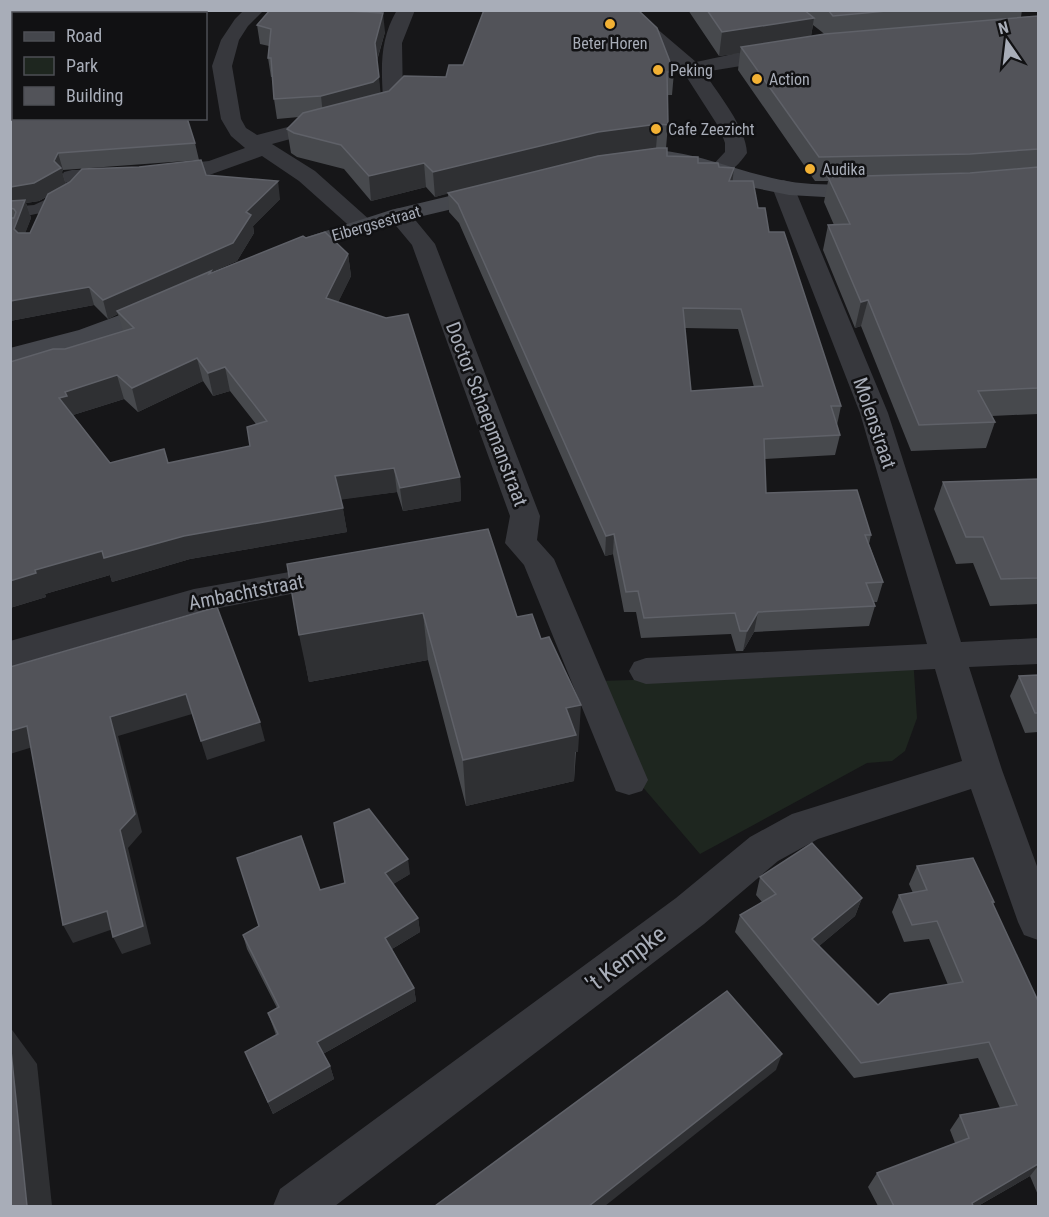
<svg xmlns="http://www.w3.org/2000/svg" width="1049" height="1217" font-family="'Roboto Condensed',sans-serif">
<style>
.green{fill:#1e261f}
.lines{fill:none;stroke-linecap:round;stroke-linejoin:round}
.lane{fill:#37383d;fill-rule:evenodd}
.street{fill:#37383d;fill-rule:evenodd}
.secondary{fill:#45474d;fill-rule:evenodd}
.wall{fill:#47494d;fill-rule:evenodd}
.shaded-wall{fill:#2f3033}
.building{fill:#525359;stroke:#5f6168;stroke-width:1.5;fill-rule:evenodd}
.poi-dot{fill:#f2b134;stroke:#111113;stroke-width:2}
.labels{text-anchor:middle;stroke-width:5;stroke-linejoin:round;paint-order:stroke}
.far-poi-label{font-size:16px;fill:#a8adb8;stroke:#111113;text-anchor:start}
.far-street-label{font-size:16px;fill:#a8adb8;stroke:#111113}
.street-label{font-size:20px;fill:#a8adb8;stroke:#111113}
.near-street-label{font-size:24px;fill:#a8adb8;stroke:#111113}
</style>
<rect width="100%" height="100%" fill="#161618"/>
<path class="green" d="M913 657 917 718 905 751 892 761 867 763 700 854 635 778 600 681 663 679Z"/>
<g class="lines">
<path class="lane" d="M66 190 74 195C60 212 31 216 10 217V207L34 205Z"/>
<g class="street">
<path d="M244 10H264L248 26 239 40 232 66 241 119 246 128 257 135 376 104 383 98C381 66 380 39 397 10H415L402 43 403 100 390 112 272 144 315 171 371 221 375 226 371 231 363 233 355 231 299 181 262 156 212 174 143 182 72 184 64 182 61 177 64 172 72 170 143 168 209 161 245 148 231 136 221 119 212 66 221 40 235 19Z"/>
<path d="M615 10H635L696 62C722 57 764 44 790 50L793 54 790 58 704 72C718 94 746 127 747 153 738 165 729 177 713 173L710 168 725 152V143L720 129 684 73Z"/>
<path d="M783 180 791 182 794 187 888 413 961 642 1038 638V664L969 667 1002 770 1038 869V940L1024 935 1018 922 971 789 818 839 778 861 704 924 335 1206H273L280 1189 676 898 750 837 792 814 962 761 935 669 646 684 634 680 629 671 634 662 646 658 927 644 860 413 772 187 775 182Z"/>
<path d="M399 208 407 210 435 244 540 516 537 540 554 559 648 780 642 791 629 795 616 791 524 565 505 543 510 516 412 245 387 215 391 210Z"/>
<path d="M335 564 346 567 351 575 346 583 194 613 10 667V641L194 589Z"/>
</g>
<g class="secondary">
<path d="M655 150C697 153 732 169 772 178 803 186 837 185 869 184L877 186 880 191 877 196 842 198 789 195 755 188 695 169 647 162 644 157 647 152Z"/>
<path d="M491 186 499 188 502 193 499 198 406 220 287 258 279 256 275 251 279 246 391 210Z"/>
<path d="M163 299 172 302 176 307C161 328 40 357 10 364V348L79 330Z"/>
</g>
</g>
<g class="wall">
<path d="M14 10H206L203 14H14L195 143 199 160 63 170 62 172 66 184 206 175 280 199 253 226 254 233 237 261 211 272 212 273 306 238 348 254 351 276 338 302 460 477 461 501 403 511 397 492 341 499 347 532 190 559 112 582 110 575 45 594 46 597 10 608V362L65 349 123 331 118 314 108 319 94 305 10 321V19ZM48 196 30 233H25L31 218 26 203 39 201ZM203 381 213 396 230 391 256 424 250 446 168 463H110L73 415 124 399 138 412Z"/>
<path d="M688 10H1022L1021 17 1038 16V414L992 416 995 422 986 448 911 451 861 326 855 328 823 250 828 225H834L824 202 828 181H815L738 70 740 53 719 56ZM813 25 822 32 824 34 811 36Z"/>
<path d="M341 11 385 32 377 61 380 93 446 77 674 72 672 95H667L668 125 666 148 667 156 719 167 734 168 732 181 758 208 769 232 841 406 837 425 840 435 835 455 765 459 766 493 871 535 869 544 883 582 877 602H874L875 606 869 626 754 632 743 651H736L731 634 641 638 636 612H624L613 554 605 556 459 223 449 212 448 193 435 197 426 187 371 201 344 169 297 157 291 153 287 129 299 117 277 119 274 99 273 77H271L268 58 269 46 260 44 257 25ZM685 328 738 329 754 387 691 391Z"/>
<path d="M1038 479V604L990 606 973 563 956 564 934 509 943 482Z"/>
<path d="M287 564 517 617 578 752H576L574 781 466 806 428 660 309 682Z"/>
<path d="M1038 675V732L1025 733 1010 696 1019 676Z"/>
<path d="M917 866 994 902 993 905 1038 1001V1195L1030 1176 978 1206H878L868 1187 877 1173 955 1143 950 1130 960 1115 1000 1108 978 1058 854 1078 735 932 740 915 762 902 756 895 760 877 862 898 855 916 819 946 878 1005 948 985 929 939 904 942 892 912 899 895 913 893 909 884Z"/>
<path d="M410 874 393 884 418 918 420 932 392 949 414 988 416 1001 323 1054 330 1066 334 1079 273 1114 245 1052 276 1035 268 1013 277 1008 247 949 243 935 259 926 320 890Z"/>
</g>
<g class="shaded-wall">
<path d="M175 10H206L203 14H176Z"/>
<path d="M383 13 385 32 376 63 375 43Z"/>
<path d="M814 18 810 42 741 47 740 53 719 56 722 32Z"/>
<path d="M379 77 381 97 323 115 321 96Z"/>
<path d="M658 124 656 148 596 156 435 197 433 172 598 132Z"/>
<path d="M58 153 63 170 62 172 66 185 39 201 26 203 31 218 20 247 14 229 24 203 10 205V187L54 161Z"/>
<path d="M424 163 426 187 371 201 369 176Z"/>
<path d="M734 168 732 186 729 181Z"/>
<path d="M278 181 280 199 253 226 254 233 237 261 211 272 216 294 117 311 118 314 108 319 103 300 246 212Z"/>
<path d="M348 254 351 276 329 321 326 298Z"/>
<path d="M89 287 94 305 10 321V301Z"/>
<path d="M868 300 861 326 855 328 861 302Z"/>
<path d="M197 358 203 381 138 412 132 388Z"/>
<path d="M225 367 230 391 213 396 208 373Z"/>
<path d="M117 375 124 399 73 415 75 419 59 398 65 392Z"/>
<path d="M394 468 397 492 339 500 335 476Z"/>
<path d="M460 477 461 501 403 511 400 488Z"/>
<path d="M343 508 347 532 190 559 112 582 110 575 45 594 46 597 10 608V581L35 570 102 551 184 536Z"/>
<path d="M614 534 613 554 605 556 606 536Z"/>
<path d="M758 612 754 632 743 651 747 631Z"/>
<path d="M423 613 428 660 309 682 299 635Z"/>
<path d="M186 694 192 714 118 736 142 832 128 848 151 944 122 954 113 937 110 717Z"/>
<path d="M581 705 578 752H575L574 781 466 806 463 760 566 708Z"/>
<path d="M260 722 265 741 207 760 201 741Z"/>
<path d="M27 726 36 746 10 754V731Z"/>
<path d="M408 859 410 874 387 888 385 873Z"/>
<path d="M862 898 855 916 806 957 812 939Z"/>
<path d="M107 911 116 928 73 943 63 925Z"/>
<path d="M418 918 420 932 387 952 385 938Z"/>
<path d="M414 988 416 1001 321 1055 317 1042Z"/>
<path d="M10 1027 37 1064 52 1206H27L10 1041Z"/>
<path d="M782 1054 776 1070 605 1206H589Z"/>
<path d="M330 1066 334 1079 273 1114 268 1102Z"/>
<path d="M1038 1164V1166L1030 1176 978 1206H969L972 1203Z"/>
</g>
<g class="building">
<path d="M14 10H175L176 14H14V118H187L195 143 58 153 54 161 61 168 59 169 34 183 10 187V19Z"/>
<path d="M270 10H329L383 13 375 43 379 77 373 82 321 96 274 99 271 58H268L271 29 257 25Z"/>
<path d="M484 10H638L657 28 674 72H667L668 125 658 124 598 132 433 172 424 163 369 176 341 145 294 133 287 129 303 113 389 91 404 76 446 77 449 65H463Z"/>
<path d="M707 10H804L814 18 722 32Z"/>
<path d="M828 10H897L833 16Z"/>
<path d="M1038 16V149L970 154 819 157 741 47 825 34Z"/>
<path d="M658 148H667V156L698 157V163H718L719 167 734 168 729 181H753L758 208H765L769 232H784L841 406H831L840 435 764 439 766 493 857 490 871 535H865L883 582 866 583 875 606 758 612 747 631H740L735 613 644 618 638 591 626 592 614 534 606 536 458 204 448 193 598 156ZM683 308 741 309 763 386 691 391Z"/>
<path d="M201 160 206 175 278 181 246 212 251 215 233 243 103 300 89 287 10 301V218H14L16 212 14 209 10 208V201L25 200 14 229 18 233H30L48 194 70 182 82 169 139 167Z"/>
<path d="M1038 167V388L978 391 995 422 919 425 868 300 861 302 828 225 850 224 828 177 970 173Z"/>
<path d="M325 232 348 254 326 298 386 318 408 314 460 477 400 488 394 468 335 476 343 508 184 536 104 558 102 551 35 570 36 573 10 581V362L53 349H65L134 328 117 311 211 271 209 274 303 236 306 238ZM197 358 208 373 225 367 267 421 247 427 250 446 168 463 164 449 110 463 59 398 67 396 65 392 117 375 132 388Z"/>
<path d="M1038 479V578L1001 579 983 537H966L943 482Z"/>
<path d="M488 529 517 617 532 614 541 639 549 637 581 705 566 708 576 735 463 760 423 613 299 635 287 564Z"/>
<path d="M217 607 260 722 201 741 186 694 110 717 135 814 120 830 143 926 113 937 107 911 63 925 27 726 10 731V667Z"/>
<path d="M1038 675V713H1035L1019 676Z"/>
<path d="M369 809 408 859 385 873 418 918 385 938 414 988 317 1042 330 1066 268 1102 245 1052 278 1034 268 1013 279 1007 243 935 259 926 237 858 301 836 320 890 345 883 334 823Z"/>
<path d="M812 843 862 898 812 939 878 1005 890 994 963 982 937 921 912 925 899 895 927 890 917 866 973 858 994 902H992L1038 1001V1164L972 1203 973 1206H894L877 1173 969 1138 960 1115 1017 1105 989 1042 861 1063 740 915 776 894 760 877Z"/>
<path d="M727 991 782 1054 589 1206H435Z"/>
<path d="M10 1041 27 1206H10Z"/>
</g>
<g class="poi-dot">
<circle cx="610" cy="24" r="6"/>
<circle cx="658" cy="70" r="6"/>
<circle cx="757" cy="79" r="6"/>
<circle cx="656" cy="129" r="6"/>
<circle cx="810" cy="169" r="6"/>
</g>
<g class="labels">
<g class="far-poi-label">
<text x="610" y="49" text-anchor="middle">Beter Horen</text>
<text x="670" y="76">Peking</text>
<text x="769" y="85">Action</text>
<text x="668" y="135">Cafe Zeezicht</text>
<text x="822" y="175">Audika</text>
</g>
<g class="far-street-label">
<text transform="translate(376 223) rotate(-16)" y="6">Eibergsestraat</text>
</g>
<g class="street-label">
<text transform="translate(487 414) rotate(69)" y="7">Doctor Schaepmanstraat</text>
<text transform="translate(875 423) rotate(71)" y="7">Molenstraat</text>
<text transform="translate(246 592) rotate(-11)" y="7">Ambachtstraat</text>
</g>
<g class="near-street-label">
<text transform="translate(626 959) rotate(-37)" y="8">'t Kempke</text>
</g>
</g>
<rect width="1049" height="1217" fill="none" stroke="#a8adb8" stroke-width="24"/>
<rect x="12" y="12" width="195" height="108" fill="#111113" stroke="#4d4f55" stroke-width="1.5"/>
<rect x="24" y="32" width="30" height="9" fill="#45474d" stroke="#4d4f55" stroke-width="1.5"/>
<text x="66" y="42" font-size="18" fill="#a8adb8">Road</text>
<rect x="24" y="57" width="30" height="18" fill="#1e261f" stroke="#4d4f55" stroke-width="1.5"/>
<text x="66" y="72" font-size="18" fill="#a8adb8">Park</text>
<rect x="24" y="87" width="30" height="18" fill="#525359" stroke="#4d4f55" stroke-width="1.5"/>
<text x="66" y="102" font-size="18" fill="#a8adb8">Building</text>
<g transform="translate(1007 42) rotate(346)" stroke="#111113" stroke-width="4.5" paint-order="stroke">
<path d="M0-4.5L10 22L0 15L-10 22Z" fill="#a8adb8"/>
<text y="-9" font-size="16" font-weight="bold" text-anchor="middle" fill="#a8adb8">N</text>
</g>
</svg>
